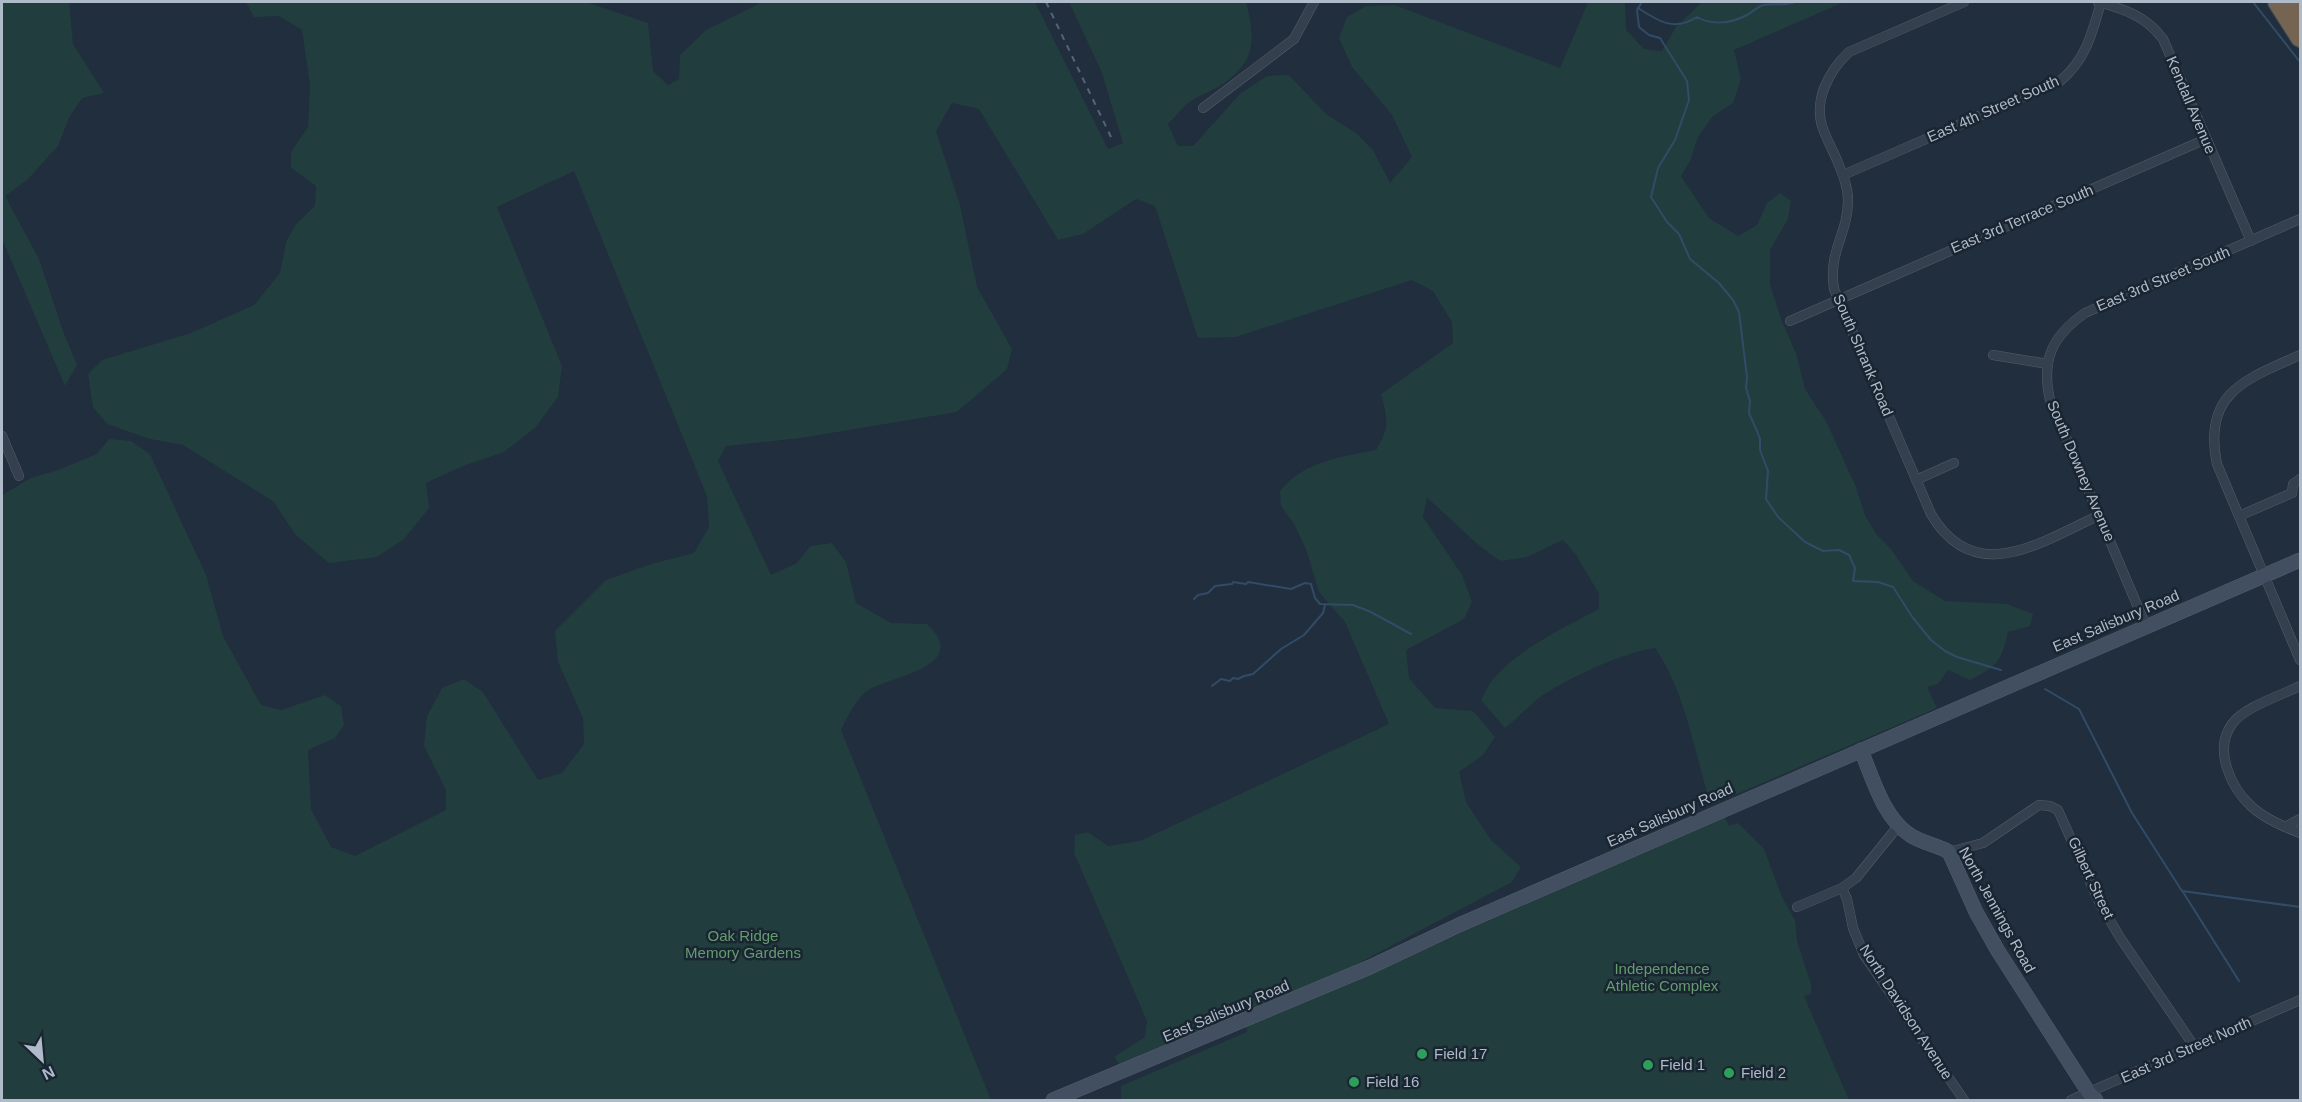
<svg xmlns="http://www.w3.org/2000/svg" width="2302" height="1102" font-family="Helvetica,sans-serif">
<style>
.green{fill:#223d3e}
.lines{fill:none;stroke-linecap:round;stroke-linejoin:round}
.stream{stroke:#324b66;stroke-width:2}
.street-casing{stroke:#535e6b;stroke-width:10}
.secondary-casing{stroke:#535e6b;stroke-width:15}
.highway-casing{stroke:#404b58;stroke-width:20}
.street{stroke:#34404d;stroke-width:9}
.secondary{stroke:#424f60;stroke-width:14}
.highway{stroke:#746451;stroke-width:18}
.rail{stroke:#566475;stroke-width:2;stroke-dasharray:6 6;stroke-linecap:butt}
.leisure-dot{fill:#2e9e5b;stroke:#1a2532;stroke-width:2}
.labels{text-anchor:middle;stroke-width:5;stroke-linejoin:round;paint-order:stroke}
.street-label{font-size:15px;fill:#b0bbc9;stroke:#1a2532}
.park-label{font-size:15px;fill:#649c6e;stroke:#1a2532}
.poi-label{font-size:15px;fill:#b0bbc9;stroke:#1a2532;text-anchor:start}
</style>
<rect width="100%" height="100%" fill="#202e3d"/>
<g class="green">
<path d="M2 2H69L73 44 104 93 82 98 69 118 58 146 27 180 5 196 39 259 63 331 77 365 65 386 2 239Z"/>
<path d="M246 2H586L648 23 653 71 668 85 679 79 680 55 706 30 762 2H1035L1108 149 1123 143 1102 73 1069 2H1246C1255 37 1257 60 1224 83 1213 91 1198 95 1187 104 1180 110 1174 118 1168 124L1178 146H1193L1240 94 1267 76 1289 75 1326 114 1356 133 1373 150 1390 183 1412 157 1392 115 1352 67 1339 38 1347 17 1366 6 1395 5 1560 68 1588 2H1625L1626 30 1644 49 1662 51 1676 27 1701 3 1844 2 1734 50 1741 79 1733 103 1713 116 1698 137 1690 161 1681 176 1709 218 1738 236 1757 225 1767 203 1780 193 1791 201 1788 219 1770 250V284L1781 319 1796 353 1805 389 1826 421 1856 487 1865 515 1876 534 1891 549 1913 581 1945 601 2007 604 2033 614 2030 626 2008 632C2001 663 1997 666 1970 680L1948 670 1938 684 1927 687 1937 708 1711 805C1694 752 1686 693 1655 648 1624 652 1566 679 1540 697 1528 707 1517 718 1505 728L1481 700C1485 693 1488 685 1493 679 1520 648 1563 628 1599 609V594L1576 555 1563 540 1527 557 1500 561C1474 544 1452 519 1427 498L1423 517 1462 575 1472 602 1464 619 1406 650 1409 678 1435 708 1473 711 1495 737 1483 755 1459 772 1466 802 1491 840 1521 867 1512 882 1353 966 1122 1068 1114 1057 1145 1037 1147 1021 1074 853 1075 835 1088 832 1108 846 1140 841 1389 724 1345 622 1319 592 1306 549 1294 524 1281 506 1280 491C1304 461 1340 457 1376 450 1390 427 1388 420 1381 394L1453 343 1452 322 1433 291 1412 280 1236 337 1198 338 1155 206 1136 199 1083 234 1058 240 979 109 952 103 936 131 960 205 977 287 1012 349 1007 369 957 412 801 438 726 446 718 461 771 575 797 563 810 546 832 543 846 562 856 603 891 623 927 624C973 667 889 676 867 691 855 700 847 718 841 730L991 1100H2V495L31 478 58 470 97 454 109 439 131 441 150 454 206 575 223 636 261 705 281 710 325 695 341 706 344 725 335 738 308 750 311 809 331 847 355 856 446 810V790L424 746 427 716 442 688 464 679 483 692 538 780 562 773 584 744 583 718 558 662 555 631 606 580 651 564 694 553 709 527 707 496 574 171 497 207 562 366 558 397 535 428 504 452 463 466 426 483 429 508 404 539 377 557 329 563 295 534 273 501 183 445 150 439 107 424 93 407 88 374 102 360 191 333 254 305 280 273 286 242 296 224 315 206 316 186 291 168V152L308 127 310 85 302 30 279 16 254 17Z"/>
<path d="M1725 817 1729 826 1738 823 1764 849 1782 897 1795 920 1797 941 1811 984V994L1804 996 1849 1100H1121V1086L1247 1032 1246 1027Z"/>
</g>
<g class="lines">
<g class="stream">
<path d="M1642 2 1637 10 1639 27 1649 35 1660 38 1687 81 1689 100 1675 140 1658 168 1651 197 1667 222 1679 234 1690 259 1719 283 1733 300 1739 312 1747 377 1746 388 1750 401 1749 413 1757 431 1760 439V450L1768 471 1766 499 1778 517 1805 542 1823 551 1839 550 1849 555 1855 568 1853 581 1878 582 1893 587 1913 618 1931 640 1945 651 1957 657 2001 670"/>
<path d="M2253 2 2300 62"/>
<path d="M1638 8C1658 21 1674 32 1697 17 1712 26 1732 23 1747 15 1752 12 1757 7 1763 5 1774 3 1784 6 1795 2"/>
<path d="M1194 599 1198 595 1208 593 1215 586 1232 584 1233 582 1246 584 1248 582 1291 589 1305 583 1311 584 1315 598 1320 604 1353 605 1371 612 1411 634"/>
<path d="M1212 686 1221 679 1230 681 1233 678 1238 679 1244 676 1253 674 1281 649 1304 635 1323 613 1325 605"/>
<path d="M2045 689 2079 709 2132 813 2182 891 2300 907"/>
<path d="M2183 892 2239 981"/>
</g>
<defs>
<g id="street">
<path d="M1964 2 1849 52C1829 71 1814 99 1822 126 1826 138 1832 149 1837 160 1842 173 1848 186 1848 200 1848 235 1828 250 1834 289L1931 514C1975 589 2042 541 2100 515"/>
<path d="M2098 2C2124 9 2146 16 2163 39L2251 241"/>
<path d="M1203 108 1294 39 1314 2"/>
<path d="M1843 175 2060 81C2086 60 2092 33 2101 2"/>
<path d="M1790 321 2206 139"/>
<path d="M1993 355 2048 364"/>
<path d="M2300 355C2247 379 2202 392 2217 464L2300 660"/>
<path d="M2 436 19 476"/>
<path d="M1916 480 1954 463"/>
<path d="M2292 493 2293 484 2300 479"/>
<path d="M2239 516 2292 493"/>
<path d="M2146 626 2050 400C2041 360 2052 336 2085 313L2300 219"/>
<path d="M2300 686C2282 695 2244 707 2232 724 2213 750 2231 788 2252 807 2265 819 2285 827 2300 833"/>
<path d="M2285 827 2300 819"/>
<path d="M1949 852 1983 843 2039 805 2050 806 2058 810 2100 904 2121 939 2194 1046"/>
<path d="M1842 888 1847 899 1853 928 1864 955 1964 1100"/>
<path d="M1797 907 1842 888 1856 878 1899 825"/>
<path d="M2071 1100 2300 1000"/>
</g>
<g id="secondary">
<path d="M1861 750C1873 779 1883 817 1910 835 1922 843 1937 845 1949 852L1976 912 1998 951 2089 1093 2096 1100"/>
<path d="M1053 1100 1370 967 1459 925 2300 560"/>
</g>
<g id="highway">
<path d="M2277 2 2300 38"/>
<path d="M2295 2 2300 10"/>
</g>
</defs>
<use href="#street" class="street-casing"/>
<use href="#secondary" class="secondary-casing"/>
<use href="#highway" class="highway-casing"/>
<use href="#street" class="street"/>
<use href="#secondary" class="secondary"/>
<use href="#highway" class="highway"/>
<path class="rail" d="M1046 2 1111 137"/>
</g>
<g class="leisure-dot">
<circle cx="1422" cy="1054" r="6"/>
<circle cx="1648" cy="1065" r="6"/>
<circle cx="1729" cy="1073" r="6"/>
<circle cx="1354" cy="1082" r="6"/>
</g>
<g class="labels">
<g class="street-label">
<text transform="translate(2191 105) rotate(67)" y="5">Kendall Avenue</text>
<text transform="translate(1993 109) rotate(-24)" y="5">East 4th Street South</text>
<text transform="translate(2022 219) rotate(-23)" y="5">East 3rd Terrace South</text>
<text transform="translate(2163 279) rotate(-23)" y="5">East 3rd Street South</text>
<text transform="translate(1863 355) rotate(67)" y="5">South Shrank Road</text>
<text transform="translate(2081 471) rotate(67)" y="5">South Downey Avenue</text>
<text transform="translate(2116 621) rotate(-23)" y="5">East Salisbury Road</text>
<text transform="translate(1670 815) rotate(-24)" y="5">East Salisbury Road</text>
<text transform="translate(2091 878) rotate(65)" y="5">Gilbert Street</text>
<text transform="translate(1997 910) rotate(61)" y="5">North Jennings Road</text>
<text transform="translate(1226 1011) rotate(-23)" y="5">East Salisbury Road</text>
<text transform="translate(1906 1012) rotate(57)" y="5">North Davidson Avenue</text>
<text transform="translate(2186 1050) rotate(-24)" y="5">East 3rd Street North</text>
</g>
<g class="park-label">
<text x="743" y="941">Oak Ridge<tspan x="743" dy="17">Memory Gardens</tspan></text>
<text x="1662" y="974">Independence<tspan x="1662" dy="17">Athletic Complex</tspan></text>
</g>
<g class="poi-label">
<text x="1434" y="1059">Field 17</text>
<text x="1660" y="1070">Field 1</text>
<text x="1741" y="1078">Field 2</text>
<text x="1366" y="1087">Field 16</text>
</g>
</g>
<rect width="2302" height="1102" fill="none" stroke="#b0bbc9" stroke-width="6"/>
<g transform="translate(42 1060) rotate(154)" stroke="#1a2532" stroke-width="4.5" paint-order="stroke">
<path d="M0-4.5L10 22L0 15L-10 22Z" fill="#b0bbc9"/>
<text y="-9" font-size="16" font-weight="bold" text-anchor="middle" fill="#b0bbc9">N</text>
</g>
</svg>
